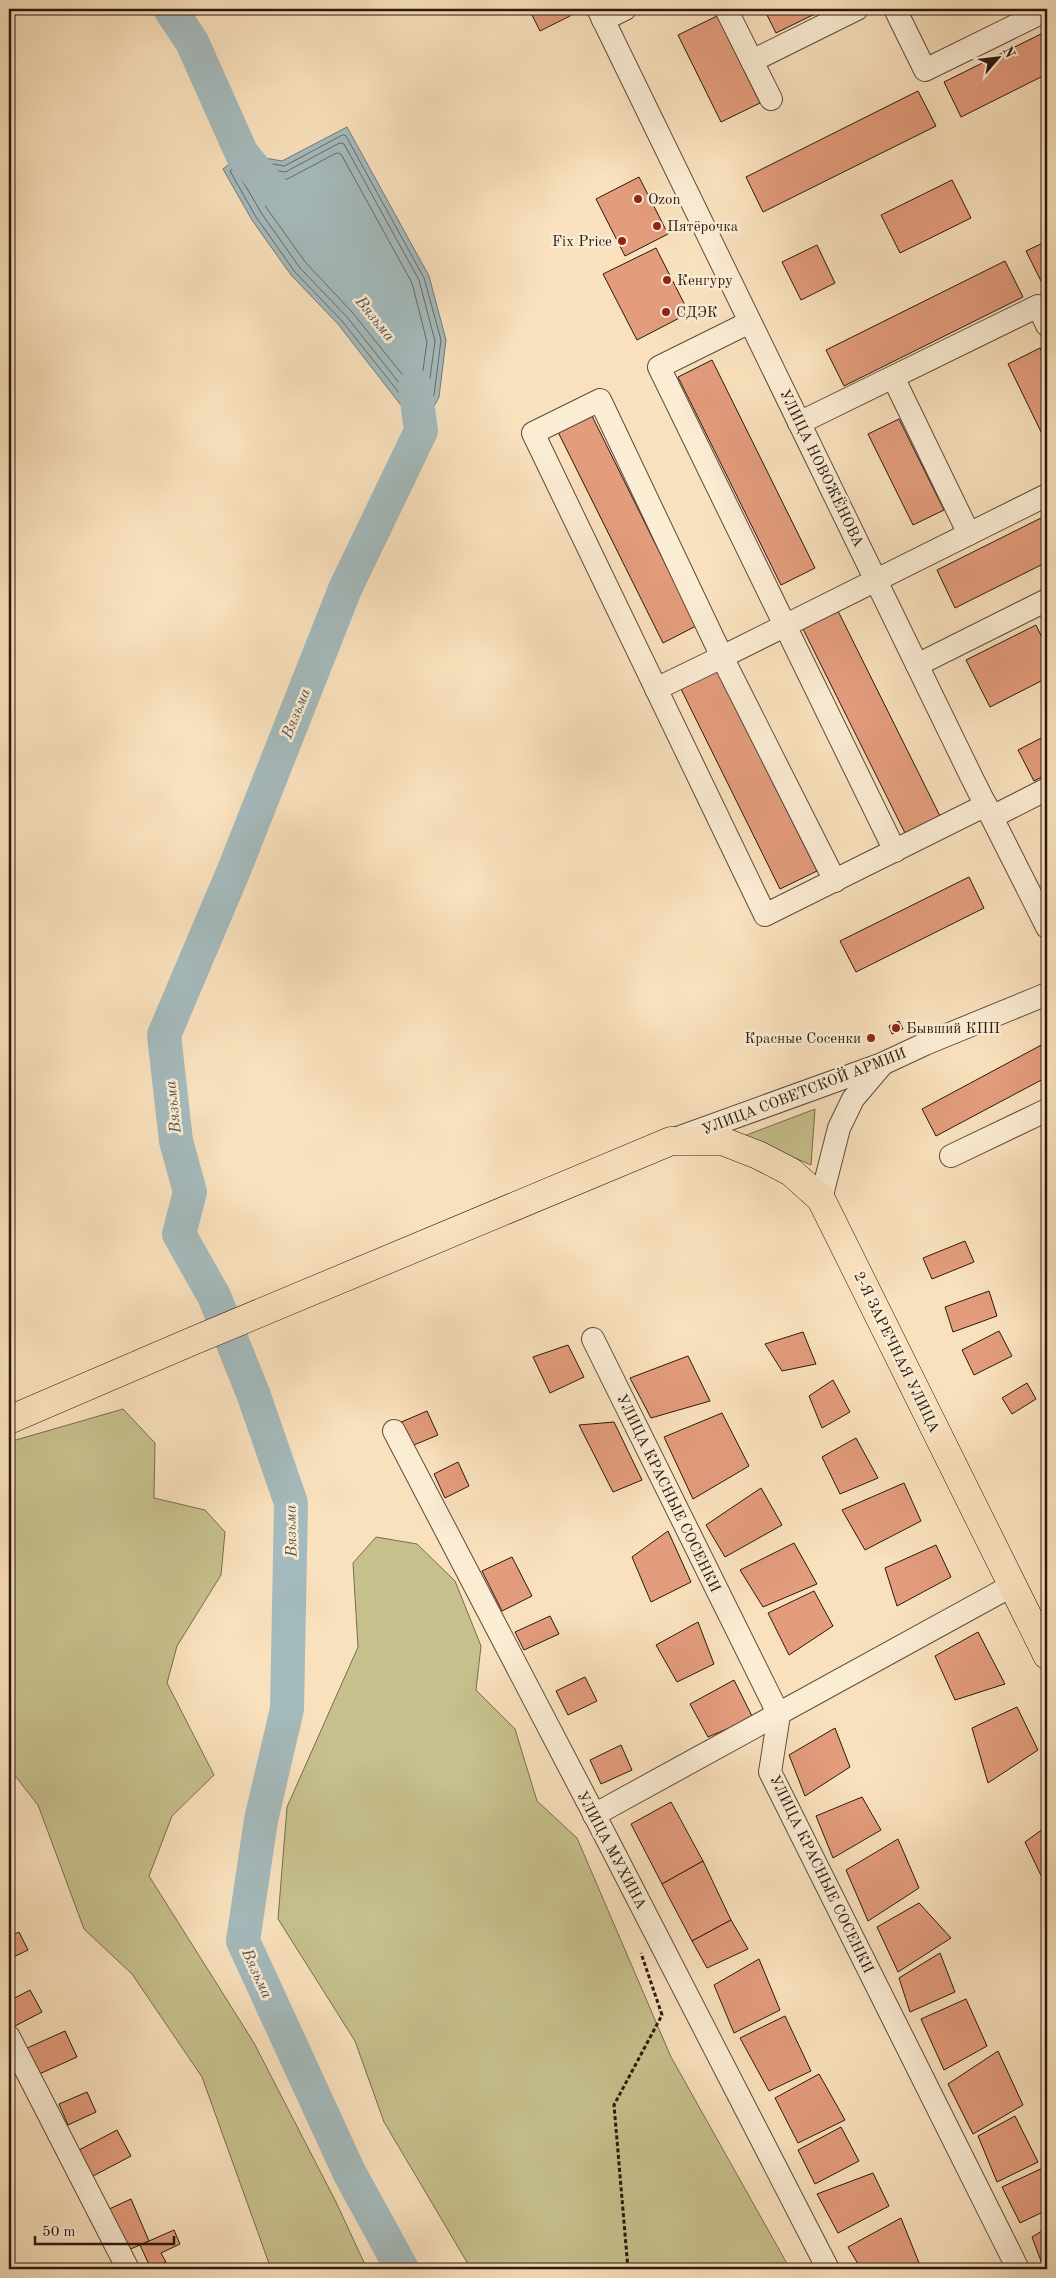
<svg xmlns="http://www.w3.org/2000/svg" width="1056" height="2278" font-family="'Old Standard TT',serif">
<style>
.green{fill:#c6c08c;stroke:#786c4d}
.water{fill:#a4babc;stroke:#737a76}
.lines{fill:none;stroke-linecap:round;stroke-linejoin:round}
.shore{stroke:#676a65;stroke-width:1}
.river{stroke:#a4babc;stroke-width:34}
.building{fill:#e39c7c;stroke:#2a190e}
.minor-casing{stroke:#5e4b3a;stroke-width:24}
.major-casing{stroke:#2a190e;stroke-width:29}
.path{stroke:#2a190e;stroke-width:3;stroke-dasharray:4 2.5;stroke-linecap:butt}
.minor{stroke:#fbecd4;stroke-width:22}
.major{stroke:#f9e1bd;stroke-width:28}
.poi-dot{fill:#8f2418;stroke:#fbecd4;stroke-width:2}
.labels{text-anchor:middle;stroke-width:5;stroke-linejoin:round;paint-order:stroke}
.poi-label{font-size:15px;fill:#2a190e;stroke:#fbecd4;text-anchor:start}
.street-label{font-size:15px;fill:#2a190e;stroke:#fbecd4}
.water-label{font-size:16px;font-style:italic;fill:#55514b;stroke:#fbecd4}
</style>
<rect width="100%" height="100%" fill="#f9e1bd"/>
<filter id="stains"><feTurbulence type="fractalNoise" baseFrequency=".004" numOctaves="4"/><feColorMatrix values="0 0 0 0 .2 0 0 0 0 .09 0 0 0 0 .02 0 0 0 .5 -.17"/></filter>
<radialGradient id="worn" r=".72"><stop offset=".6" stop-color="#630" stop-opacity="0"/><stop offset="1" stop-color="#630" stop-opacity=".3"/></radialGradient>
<g class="green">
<path d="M815 1109 811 1165 744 1136Z"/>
<path d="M123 1409 155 1443 154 1498 205 1510 225 1532 221 1575 177 1646 167 1683 214 1775 172 1816 149 1876 254 2043 336 2202 367 2269H271L202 2077 132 1974 84 1929 38 1805 9 1768V1442Z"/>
<path d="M376 1537 417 1544 455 1581 481 1646 476 1690 515 1729 537 1801 577 1838 671 2057 790 2269H471L384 2122 355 2041 278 1919 287 1807 358 1647 353 1563Z"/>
</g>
<path class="water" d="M347 127 429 276 446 340 439 397 421 431 338 324 291 275 252 220 223 169 242 154 282 161Z"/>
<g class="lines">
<g class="shore">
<path d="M343 135 346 136 424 278 441 340 434 395 420 419 342 321 295 272 256 217 230 171 243 159 284 166Z"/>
<path d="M340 143 344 144 419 280 435 341 428 393 419 408 347 317 300 268 262 214 238 173 245 166 285 172Z"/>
<path d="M337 153 341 154 412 283 427 342 420 391 418 394 352 312 306 263 268 210 250 178 252 175 287 179Z"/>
</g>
<g class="river">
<path d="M170 9 192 42 242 154 272 190"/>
<path d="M402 2269 349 2172 243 1941 261 1820 287 1709 291 1503 254 1396 214 1296 179 1234 190 1192 176 1141 164 1035 234 870 345 589 421 431 415 386"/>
</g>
</g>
<g class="building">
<path d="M529 9H570V16L540 31Z"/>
<path d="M764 9H825L776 33Z"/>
<path d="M717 16 760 103 721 122 678 35Z"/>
<path d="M1047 31V74L961 117 944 82Z"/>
<path d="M918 91 936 126 763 212 746 177Z"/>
<path d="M639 177 668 234 625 256 596 199Z"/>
<path d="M952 180 971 218 900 253 881 215Z"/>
<path d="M1047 241V285L1044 287 1026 251Z"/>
<path d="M817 245 835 283 801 300 782 262Z"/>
<path d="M656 248 689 313 637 340 603 274Z"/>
<path d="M1005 261 1023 297 844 386 826 350Z"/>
<path d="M1040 348 1047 362V444L1008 364Z"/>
<path d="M712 360 815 568 781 585 678 377Z"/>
<path d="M592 416 696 626 663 643 558 432Z"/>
<path d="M899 419 944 510 913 525 868 434Z"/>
<path d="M1047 515V562L955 608 937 570Z"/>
<path d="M836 607 940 816 905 833 801 625Z"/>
<path d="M1036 625 1047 648V678L990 707 966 660Z"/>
<path d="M717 671 817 871 780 889 681 689Z"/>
<path d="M1047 735V774L1034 781 1018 750Z"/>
<path d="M969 877 984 908 856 972 840 941Z"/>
<path d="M899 1021 903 1029 892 1034 889 1026Z"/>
<path d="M1047 1042V1077L936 1136 922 1109Z"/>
<path d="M965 1241 974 1262 932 1279 923 1258Z"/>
<path d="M989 1291 997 1316 953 1332 945 1307Z"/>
<path d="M999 1331 1012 1356 974 1375 962 1350Z"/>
<path d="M803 1332 816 1364 782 1371 765 1344Z"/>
<path d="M568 1345 584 1377 550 1393 533 1357Z"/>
<path d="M688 1356 710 1401 651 1418 630 1378Z"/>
<path d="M833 1380 850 1412 822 1428 809 1396Z"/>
<path d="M1027 1383 1036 1399 1012 1414 1002 1398Z"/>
<path d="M427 1411 438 1435 409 1447 399 1423Z"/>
<path d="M722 1413 749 1466 693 1499 664 1437Z"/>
<path d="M614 1422 642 1480 613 1492 579 1425Z"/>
<path d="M856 1438 878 1478 840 1494 822 1457Z"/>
<path d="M458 1462 469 1486 445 1498 434 1474Z"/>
<path d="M904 1483 921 1521 865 1550 842 1510Z"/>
<path d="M761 1488 782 1525 725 1557 706 1525Z"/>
<path d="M668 1531 691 1582 651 1602 632 1557Z"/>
<path d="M794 1543 817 1584 763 1607 740 1570Z"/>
<path d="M936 1545 951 1577 897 1606 885 1568Z"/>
<path d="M512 1557 532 1596 502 1611 482 1571Z"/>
<path d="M814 1591 833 1626 789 1655 768 1613Z"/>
<path d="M550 1616 559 1634 524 1650 515 1632Z"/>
<path d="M698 1622 714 1664 677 1682 656 1645Z"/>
<path d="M978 1632 1005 1684 955 1700 935 1656Z"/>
<path d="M585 1677 597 1701 568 1715 556 1691Z"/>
<path d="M734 1680 753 1718 708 1737 690 1704Z"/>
<path d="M1017 1707 1038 1750 988 1783 972 1728Z"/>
<path d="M835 1728 850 1767 805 1796 789 1755Z"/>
<path d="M621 1745 632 1770 601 1784 590 1760Z"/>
<path d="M862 1797 881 1830 833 1858 816 1816Z"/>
<path d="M671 1802 703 1861 662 1884 631 1824Z"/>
<path d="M1047 1826V1888L1025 1842Z"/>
<path d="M898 1839 919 1888 868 1921 846 1870Z"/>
<path d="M703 1861 731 1920 692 1941 662 1884Z"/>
<path d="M919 1903 951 1938 898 1972 877 1927Z"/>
<path d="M731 1920 748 1949 707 1968 692 1941Z"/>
<path d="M19 1932 28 1950 9 1959V1937Z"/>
<path d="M940 1953 955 1992 910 2012 899 1978Z"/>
<path d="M759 1959 780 2010 734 2033 714 1985Z"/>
<path d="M30 1990 42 2012 15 2026 9 2016V2001Z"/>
<path d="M966 1999 987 2046 944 2070 921 2019Z"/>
<path d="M785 2016 811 2071 769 2091 740 2038Z"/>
<path d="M65 2031 77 2057 37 2075 25 2049Z"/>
<path d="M998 2051 1023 2105 973 2134 948 2084Z"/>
<path d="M819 2074 845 2120 798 2143 775 2098Z"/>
<path d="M87 2092 96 2112 68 2125 59 2104Z"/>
<path d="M1015 2116 1038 2162 997 2182 978 2136Z"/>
<path d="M841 2127 859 2161 815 2184 798 2150Z"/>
<path d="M117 2130 131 2156 93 2176 79 2150Z"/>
<path d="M1047 2166V2210L1020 2223 1002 2187Z"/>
<path d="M873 2173 889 2206 838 2233 817 2194Z"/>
<path d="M131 2199 149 2241 126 2251 107 2210Z"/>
<path d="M901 2218 921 2268 861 2269 848 2247Z"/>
<path d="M1047 2228V2269H1044L1032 2237Z"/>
<path d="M174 2230 180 2244 161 2253 166 2262 151 2269 140 2245Z"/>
</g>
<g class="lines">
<defs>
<g id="minor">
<path d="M598 9 972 778 1047 927"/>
<path d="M726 9 771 99"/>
<path d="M895 9 925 70 1047 10"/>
<path d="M603 20 625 9"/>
<path d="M752 61 857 9"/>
<path d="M750 322 659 367 895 851"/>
<path d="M893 377 969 534"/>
<path d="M799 423 1038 306 1047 325"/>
<path d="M917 665 1047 600"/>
<path d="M656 689 722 657 835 881"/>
<path d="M986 805 765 915 533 433 600 400 722 657 1047 495"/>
<path d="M992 817 1047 789"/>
<path d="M680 1137 882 1064 925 1044 1047 994"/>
<path d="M951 1156 1047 1110"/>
<path d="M821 1199 839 1128 853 1099 881 1066"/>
<path d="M593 1339 779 1715 770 1772 1018 2269"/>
<path d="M394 1431 607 1839 828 2269"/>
<path d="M594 1815 1013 1585"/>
<path d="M9 2037 128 2269"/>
</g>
<path id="major" d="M9 1420 188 1343 671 1141H722L758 1155 791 1172 821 1199 1047 1655"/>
</defs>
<use href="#minor" class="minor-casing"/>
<use href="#major" class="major-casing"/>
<path class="path" d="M628 2269 614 2105 662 2015 641 1953"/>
<use href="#minor" class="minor"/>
<use href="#major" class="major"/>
</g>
<g class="poi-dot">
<circle cx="638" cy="199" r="5"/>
<circle cx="657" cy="226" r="5"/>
<circle cx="622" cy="241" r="5"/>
<circle cx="667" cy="280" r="5"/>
<circle cx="666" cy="312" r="5"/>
<circle cx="896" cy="1028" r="5"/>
<circle cx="871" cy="1038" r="5"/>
</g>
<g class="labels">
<g class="poi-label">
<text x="648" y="204">Ozon</text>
<text x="667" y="231">Пятёрочка</text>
<text x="612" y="246" text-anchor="end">Fix Price</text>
<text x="677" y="285">Кенгуру</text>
<text x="676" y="317">СДЭК</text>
<text x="906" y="1033">Бывший КПП</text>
<text x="861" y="1043" text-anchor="end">Красные Сосенки</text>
</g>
<g class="street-label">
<text transform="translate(822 468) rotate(64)" y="5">УЛИЦА НОВОЖЁНОВА</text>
<text transform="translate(804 1091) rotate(-21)" y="5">УЛИЦА СОВЕТСКОЙ АРМИИ</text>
<text transform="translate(897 1352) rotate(64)" y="5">2-Я ЗАРЕЧНАЯ УЛИЦА</text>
<text transform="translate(669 1493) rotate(64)" y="5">УЛИЦА КРАСНЫЕ СОСЕНКИ</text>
<text transform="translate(612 1850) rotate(62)" y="5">УЛИЦА МУХИНА</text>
<text transform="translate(822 1874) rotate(64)" y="5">УЛИЦА КРАСНЫЕ СОСЕНКИ</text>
</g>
<g class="water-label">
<text transform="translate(376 318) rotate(51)" y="6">Вязьма</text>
<text transform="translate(295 713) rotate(-68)" y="6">Вязьма</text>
<text transform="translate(172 1107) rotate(-96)" y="6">Вязьма</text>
<text transform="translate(290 1531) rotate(-91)" y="6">Вязьма</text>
<text transform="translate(258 1973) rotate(65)" y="6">Вязьма</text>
</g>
</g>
<rect width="1056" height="2278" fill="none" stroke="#f9e1bd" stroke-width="30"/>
<rect x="10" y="10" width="1036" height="2258" fill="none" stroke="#2a190e" stroke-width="2.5"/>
<rect x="15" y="15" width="1026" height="2248" fill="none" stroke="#2a190e"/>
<g transform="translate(998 58) rotate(62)" stroke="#fbecd4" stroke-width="4" paint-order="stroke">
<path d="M0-4L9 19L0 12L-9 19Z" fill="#2a190e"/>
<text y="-8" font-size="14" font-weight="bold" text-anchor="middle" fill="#2a190e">N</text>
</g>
<path d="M35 2236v8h139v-8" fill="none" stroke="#2a190e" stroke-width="2.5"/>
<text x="42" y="2236" font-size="15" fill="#2a190e" stroke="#fbecd4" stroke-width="4" paint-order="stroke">50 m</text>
<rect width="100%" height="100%" filter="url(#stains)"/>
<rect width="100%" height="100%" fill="url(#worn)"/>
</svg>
